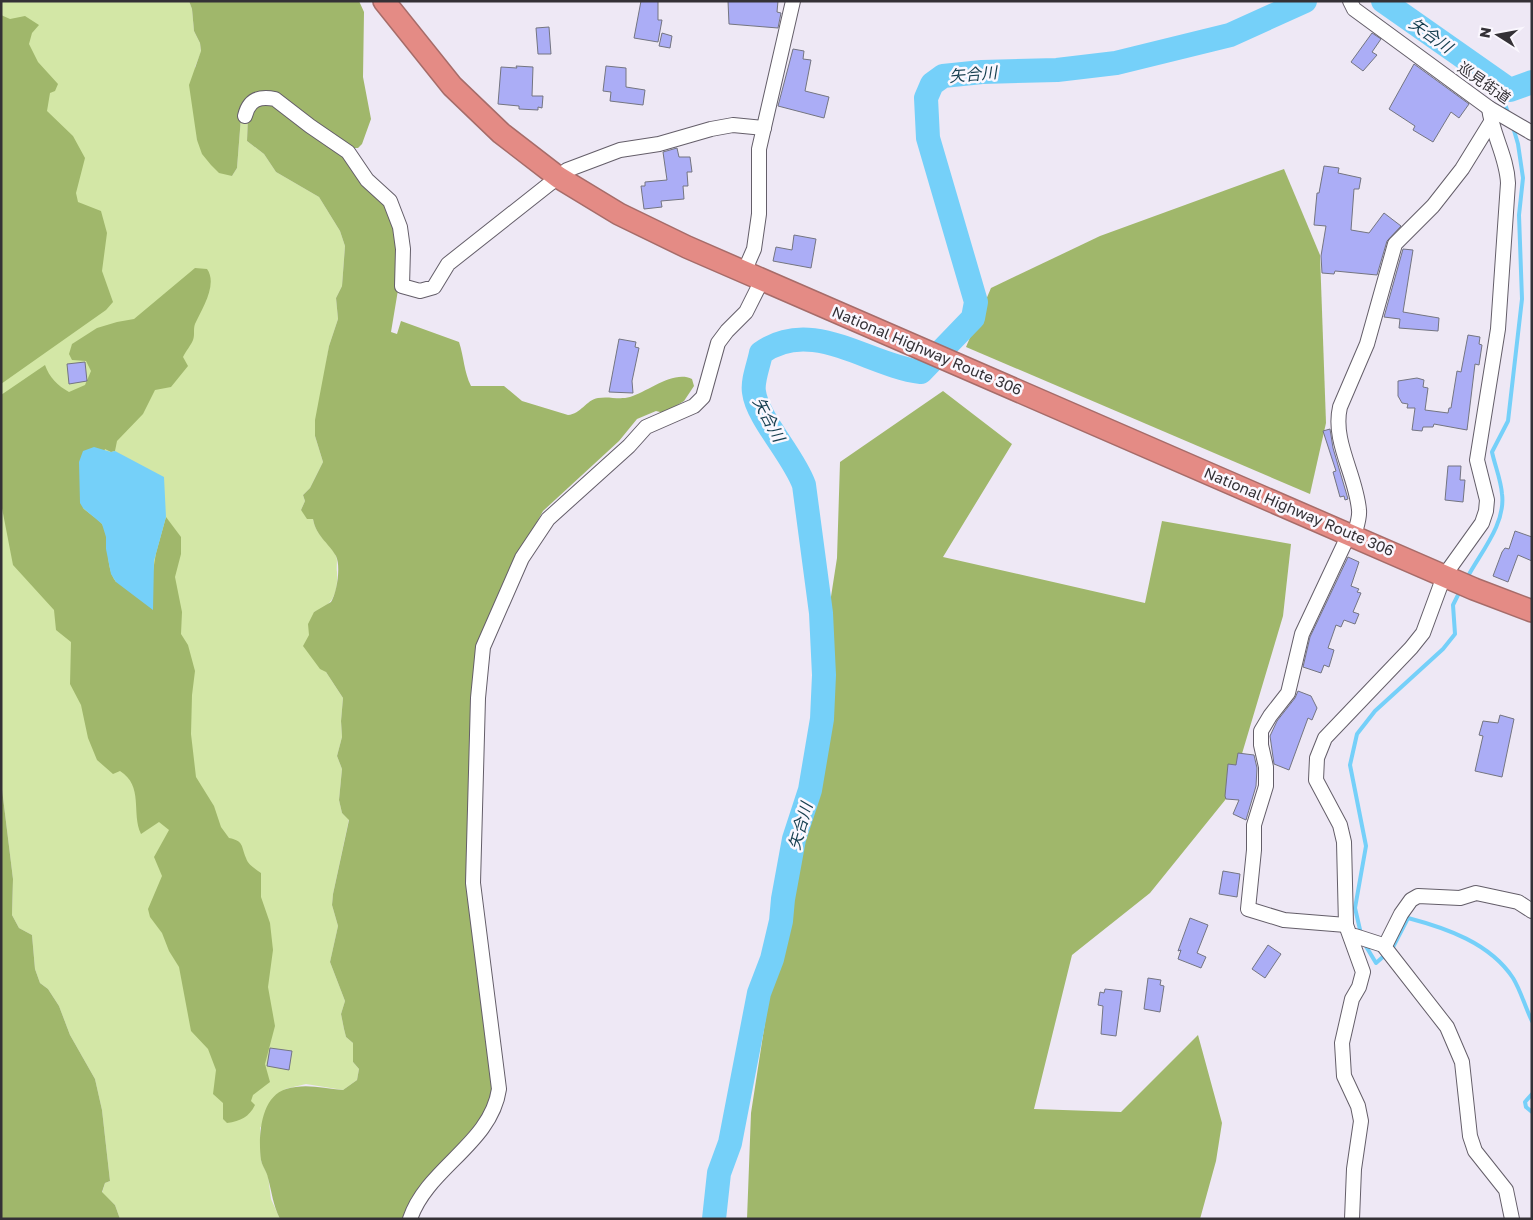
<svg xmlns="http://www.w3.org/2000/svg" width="1533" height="1220" font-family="'Golos Text','Noto Sans JP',sans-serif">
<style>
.green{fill:#d3e7a6}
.forest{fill:#a0b76b}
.water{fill:#75d0f9}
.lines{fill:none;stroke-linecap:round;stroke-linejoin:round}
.stream{stroke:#75d0f9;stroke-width:4}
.river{stroke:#75d0f9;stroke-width:24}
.building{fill:#abadf6;stroke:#747581}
.minor-casing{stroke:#645e69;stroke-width:16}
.highway-casing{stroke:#a66c69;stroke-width:24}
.minor{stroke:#fff;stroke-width:14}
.highway{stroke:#e48b85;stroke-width:21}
.labels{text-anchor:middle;stroke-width:5;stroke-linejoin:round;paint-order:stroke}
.street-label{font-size:15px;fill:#343136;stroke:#faf7fe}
.water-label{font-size:16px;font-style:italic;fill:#153e4f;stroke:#faf7fe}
</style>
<rect width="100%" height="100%" fill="#eee8f5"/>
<path class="green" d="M1 1H189L192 9 194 31 200 43 201 52 195 67 197 140 232 176 237 168 241 117 248 116 247 141 264 154 276 172 319 197 340 231 345 246 342 286 336 298 338 319 329 346 315 436 323 462 310 488 303 495 305 501 301 510 313 519C316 536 329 542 336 556 338 561 336 567 337 572 338 591 334 606 314 612L326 672 343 698 341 721 342 737 337 756 342 769 339 800 342 813 349 819 333 894 332 905 338 926 330 962 345 1001 341 1014 344 1029 346 1037 353 1043V1062L359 1069 357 1080 343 1090 306 1084 285 1089 260 1128 261 1161 268 1176 271 1199 280 1219H120L115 1205 102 1193 105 1183 110 1181 102 1110 95 1079 70 1035 59 1006 48 989 40 983 35 969 32 935 19 928 12 915 13 879 1 781Z"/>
<g class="forest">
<path d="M189 1H359L364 12 363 77 371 119 362 144 358 148H349L273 94 241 117 237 168 232 176 219 173 211 165 202 154 197 140 189 85 201 51 200 43 194 31 192 9Z"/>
<path d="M1 15 10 19 25 16 39 25 32 33 29 44 38 62 58 84 55 91 50 93 47 111 73 136 85 158 76 193 78 202 101 211 107 233 102 271 113 302 106 310 1 384Z"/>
<path d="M254 104H278L339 151 376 190 398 227 401 272 391 332 397 334 401 321 459 342C464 357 464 372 471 386H504L522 401 568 415C581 414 586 400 598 398 609 396 619 400 630 397 648 392 673 370 692 379L694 386 684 401 664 413 656 411 637 419 619 441 543 511 519 554 483 635 466 872 493 1092 489 1107 480 1120 412 1197 404 1219H280C273 1205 272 1193 268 1178 267 1172 262 1166 261 1160 258 1138 260 1097 286 1089 305 1083 323 1088 343 1090L357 1080 359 1069 353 1062V1043L346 1037 344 1029 341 1014 345 1001 330 962 338 926 332 905 333 894 349 820 342 813 339 800 342 769 337 756 342 737 341 721 343 698 326 672 320 669 303 646 309 635 308 624 314 612 331 602C337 593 341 566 336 556 328 542 316 536 313 519H307L301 510 305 501 303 495 310 488 323 462 315 436V420L329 346 338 319 336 298 342 286 345 246 340 231 319 197 276 172 264 154 247 141 248 116Z"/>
<path d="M1284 169 1320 255 1326 423 1310 494 966 347 991 288 1100 236Z"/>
<path d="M195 268 207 269C218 284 202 309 195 324 193 329 195 335 193 340 191 345 186 351 183 357L188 366 171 387 155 390 143 414 117 441 115 451 111 452 105 449 83 508C88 513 97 518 102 524 112 539 103 563 116 582L153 571 156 553 166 517 181 537V554L175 577 182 612 181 634 188 645 195 671 192 695 191 734 196 777 214 806 221 827 229 838C244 841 241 846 246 858 248 865 256 869 261 873V897L270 923 273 950 268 987 275 1026 265 1064 270 1082 253 1095 251 1101 255 1105C249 1117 241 1121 227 1123L223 1119V1103L213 1094 216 1070 208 1049 191 1031 179 967 169 951 162 933 150 917 148 909 162 876 154 857 169 830 159 822 141 834C131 813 144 786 120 771L113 774 97 760 88 738 81 705 70 684 71 642 56 630 54 610 13 565 1 503V395L45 365C49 377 58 386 69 392L85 385 91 371 86 361 72 360 69 354 72 344 97 328 117 322 134 319Z"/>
<path d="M943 391 1012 444 943 557 1145 603 1162 521 1291 544 1283 616 1230 794 1150 893 1072 955 1034 1109 1121 1112 1198 1035 1222 1123 1216 1161 1200 1219H747L751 1113 837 558 840 462Z"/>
<path d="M1 781 13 879 12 915 19 928 32 935 35 969 40 983 48 989 59 1006 70 1035 95 1079 102 1110 110 1181 105 1183 102 1192 115 1205 120 1219H1Z"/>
</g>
<path class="water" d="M94 447 111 452 115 451 164 477 166 517 154 561 153 610 116 582 111 574 106 549V537L102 524 83 508 80 503 79 462 83 451Z"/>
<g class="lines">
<g class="stream">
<path d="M1509 116 1504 101 1510 90"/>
<path d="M1467 578C1480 553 1506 524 1502 494 1501 480 1495 466 1492 452L1508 421 1522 299 1519 215 1523 178 1518 144 1513 127"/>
<path d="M1361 934 1355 908 1366 846 1350 765 1357 734 1375 711 1443 649 1455 634 1453 605 1460 591"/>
<path d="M1364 943 1376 963 1392 949 1408 918C1446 928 1490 943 1513 978 1521 991 1525 1007 1532 1021"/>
<path d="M1532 1094 1525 1102 1526 1107 1532 1112"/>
</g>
<g class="river">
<path d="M1383 1 1510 90 1532 82"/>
<path d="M714 1219 719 1173 730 1143 759 993 772 959 781 921 783 899 794 839 810 790 822 719 824 675 821 613 804 485C794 456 757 418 754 392 752 381 759 364 761 353 812 316 869 366 921 372L973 318 976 302 928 138 926 98 932 84 943 76 982 72 1057 70 1116 63 1230 35 1305 1"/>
</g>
</g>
<g class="building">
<path d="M641 1H658V20H662L658 42 634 38Z"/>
<path d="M728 1H778L777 12 781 13 778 28 729 24Z"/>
<path d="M549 27 551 54H538L536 28Z"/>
<path d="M662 33 672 36 670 48 659 46Z"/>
<path d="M1372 33 1381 39 1372 52 1377 55 1363 71 1351 62Z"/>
<path d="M793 49 804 51 803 59 811 60 805 91 829 97 824 118 778 106Z"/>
<path d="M1414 64 1469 104 1459 118 1451 112 1433 142 1413 130 1415 126 1389 109Z"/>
<path d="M516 66 533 67 532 96H543L542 108 538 107V110L519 109V106L498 104 501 67 517 68Z"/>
<path d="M606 66 626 68V87L645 90 643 105 610 101 611 92 603 91Z"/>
<path d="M677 148 679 157H690L692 172H687L688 186H683L684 199 661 201 662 207 644 209 641 186H645V182L667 180 663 152Z"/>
<path d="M1324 166 1339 168 1338 173 1361 178 1359 189H1354L1351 230 1369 233 1384 213 1401 226 1387 241 1377 275 1335 271 1334 274 1322 273 1321 256 1326 226 1314 225 1317 193H1319Z"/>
<path d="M794 235 816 239 811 268 773 261 776 247 792 250Z"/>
<path d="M1403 249 1413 250 1403 312 1439 318 1438 331 1399 328 1400 319 1384 317Z"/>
<path d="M1468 335 1480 337 1479 344 1482 345 1479 365 1475 364 1467 430 1434 424 1433 427H1423L1422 431 1412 430 1415 408H1407L1408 404 1402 403 1398 396V381L1417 378 1424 380 1423 387 1428 388 1425 410 1448 413 1449 408H1451L1457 371 1461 372Z"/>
<path d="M619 339 636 342 635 347 639 348 632 381 633 393 609 392Z"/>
<path d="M85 362 87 381 69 384 67 364Z"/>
<path d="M1330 429 1333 448 1348 499 1345 500 1344 496 1340 497 1333 472 1336 471 1323 431Z"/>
<path d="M1448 466H1461L1460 480H1465L1463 502 1445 500Z"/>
<path d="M1515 531 1532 537V561L1518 555 1508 582 1493 576 1502 552 1505 548 1509 549Z"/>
<path d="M1348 557 1359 562 1351 586 1359 589 1357 592 1361 593 1353 612 1359 614 1355 624 1344 620 1341 627 1336 625 1328 648 1334 650 1329 667 1324 665 1321 673 1303 667 1310 637Z"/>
<path d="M1298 691 1311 696 1317 708 1312 720 1308 718 1289 770 1274 764 1270 736 1277 721 1295 698Z"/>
<path d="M1500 715 1514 719 1502 777 1475 771 1483 736 1479 735 1483 721 1498 723Z"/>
<path d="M1238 753 1254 755 1257 768 1256 786 1246 820 1233 814 1239 800 1226 799 1225 796 1228 764 1236 765Z"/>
<path d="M1223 871 1240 874 1237 897 1219 894Z"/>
<path d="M1190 918 1208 925 1197 953 1206 957 1201 968 1178 959 1181 950 1178 951Z"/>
<path d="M1268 945 1281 954 1265 978 1252 969Z"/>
<path d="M1148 978 1161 980 1160 985 1164 986 1160 1012 1144 1009Z"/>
<path d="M1105 989 1122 991 1116 1036 1101 1034 1103 1006 1098 1005 1100 992 1104 993Z"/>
<path d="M270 1048 292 1051 289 1070 267 1066Z"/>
</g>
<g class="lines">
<defs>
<g id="minor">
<path d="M1350 1 1354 9 1489 108 1532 133"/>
<path d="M245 116C249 99 260 96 275 99L310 126 348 152 367 180 390 201 400 227 403 249 402 286 420 291 434 287 448 264 567 170 620 150 659 144 711 129 733 125 764 128"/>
<path d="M744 272 754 249 759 214V149L793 1"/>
<path d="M1354 536C1356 528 1360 518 1359 510 1356 475 1332 441 1340 407L1367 344 1395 244 1433 206 1462 169 1491 122"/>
<path d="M1346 925 1284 920 1248 909 1254 850V825L1266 786V767L1261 745V731L1270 716 1288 693 1302 634 1349 534"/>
<path d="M1351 937 1355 936 1383 945 1447 1027 1462 1062 1470 1136 1475 1151 1506 1190 1512 1219"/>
<path d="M1383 945 1387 942 1401 914 1411 900 1418 896 1460 898 1476 893 1518 902 1532 911"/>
<path d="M410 1219C427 1168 491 1144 499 1089L473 883 478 698 483 647 522 558 548 519 629 446 646 427 694 406 703 397 718 343 727 331 746 312 762 280"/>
<path d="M1352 1219 1354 1169 1361 1121 1358 1106 1344 1076 1342 1043 1352 999 1359 987 1363 972 1346 925 1344 842 1340 825 1316 780 1317 758 1325 738 1411 648 1423 633 1444 576 1482 523 1486 511 1487 500 1477 460 1498 329 1508 183C1507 157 1492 134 1489 108"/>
</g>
<path id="highway" d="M384 1 452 86 501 133 558 177 619 214 687 247 1474 589 1532 611"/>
</defs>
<use href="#minor" class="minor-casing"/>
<use href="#highway" class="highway-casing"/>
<use href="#minor" class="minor"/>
<use href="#highway" class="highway"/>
</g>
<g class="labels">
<g class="street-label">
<text transform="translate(1484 83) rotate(35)" y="5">巡見街道</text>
<text transform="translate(927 351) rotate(23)" y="5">National Highway Route 306</text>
<text transform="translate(1299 512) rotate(23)" y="5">National Highway Route 306</text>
</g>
<g class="water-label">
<text transform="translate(1431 35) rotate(35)" y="6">矢合川</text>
<text transform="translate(973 74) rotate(-5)" y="6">矢合川</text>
<text transform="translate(769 419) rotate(62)" y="6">矢合川</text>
<text transform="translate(800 826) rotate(-74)" y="6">矢合川</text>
</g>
</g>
<rect width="1533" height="1220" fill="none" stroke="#343136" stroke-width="5"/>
<g transform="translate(1498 35) rotate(281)" stroke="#faf7fe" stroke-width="4" paint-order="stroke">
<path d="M0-4L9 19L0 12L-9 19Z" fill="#343136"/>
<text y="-8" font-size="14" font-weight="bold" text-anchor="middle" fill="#343136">N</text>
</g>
</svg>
